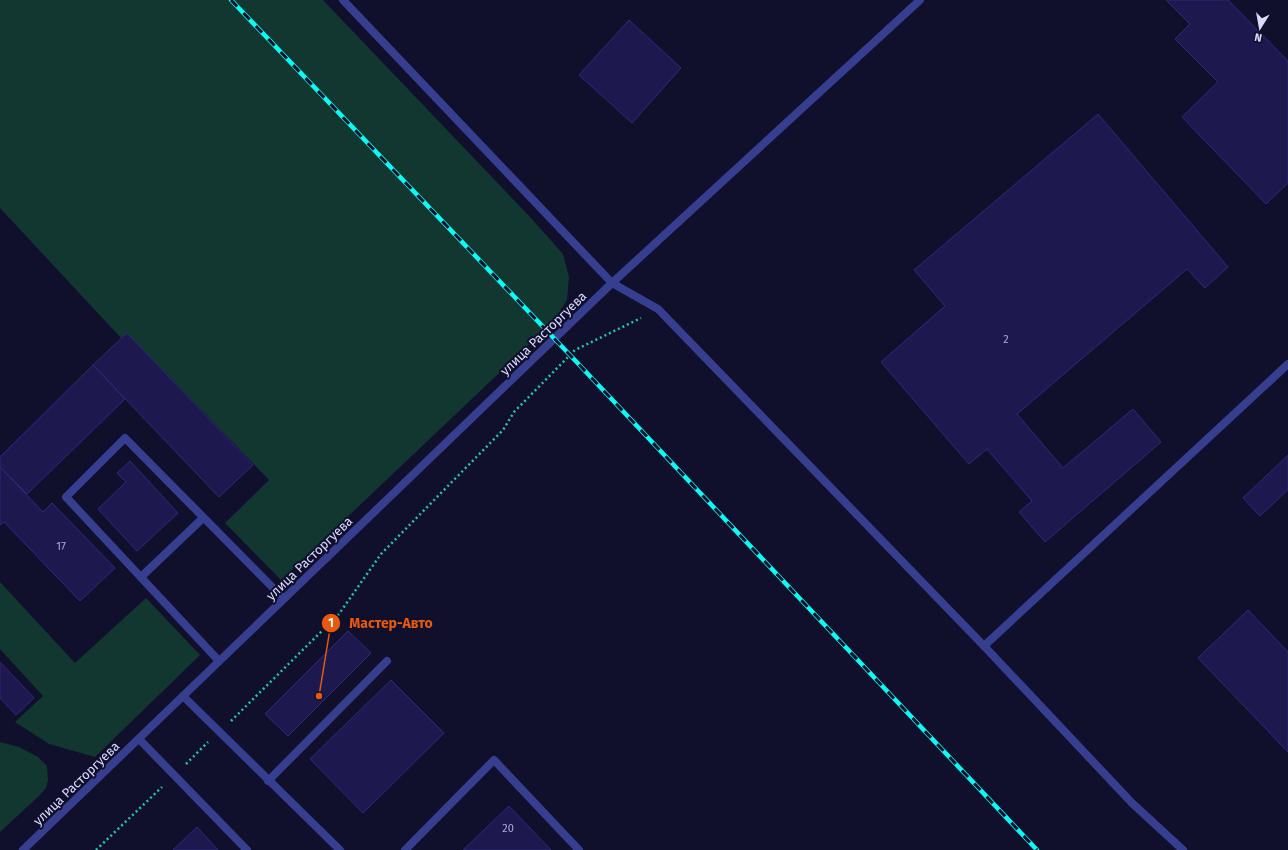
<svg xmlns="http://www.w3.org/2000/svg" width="1288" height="850" font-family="'Fira Sans',sans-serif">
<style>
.green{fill:#113730}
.building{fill:#1d194f;stroke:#2f297d}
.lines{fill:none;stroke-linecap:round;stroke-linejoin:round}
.path{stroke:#25c7a8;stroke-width:2.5;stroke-dasharray:2 3;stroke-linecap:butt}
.service{stroke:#363e8f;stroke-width:8}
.tertiary{stroke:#363e8f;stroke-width:8}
.rail-casing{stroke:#06fff7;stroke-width:4.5}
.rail{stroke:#100f2c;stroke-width:3;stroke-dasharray:9;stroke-linecap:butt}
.labels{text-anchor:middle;stroke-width:4;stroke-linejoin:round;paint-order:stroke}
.number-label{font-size:11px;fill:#abaad3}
.street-label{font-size:13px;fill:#dadaff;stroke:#100f2c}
.leader{fill:none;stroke:#e8590c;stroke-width:1.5}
.callout-dot{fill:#e8590c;stroke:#100f2c;stroke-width:1.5}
.mark-label{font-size:12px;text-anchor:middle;font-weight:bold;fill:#fff}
.callout-label{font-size:14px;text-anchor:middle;font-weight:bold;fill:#e8590c;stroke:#100f2c;stroke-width:4;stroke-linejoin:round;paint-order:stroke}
</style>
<rect width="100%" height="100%" fill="#100f2c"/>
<g class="green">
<path d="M0 0H323L531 218 563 254 569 277 567 300 554 321 281 580 225 523 269 480 127 333 121 338 0 208Z"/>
<path d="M0 582 75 663 146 598 200 655 95 757 49 744 15 722 43 696 0 649Z"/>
<path d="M0 742 19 747 38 757 47 766 48 780 46 788 40 795 0 832Z"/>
</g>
<g class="building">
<path d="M1166 0H1228L1288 61V183L1266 204 1182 117 1218 82 1175 39 1190 24Z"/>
<path d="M629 20 681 68 632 123 579 75Z"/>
<path d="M1098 114 1228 267 1205 288 1187 269 1017 414 1063 468 1133 409 1161 442 1045 542 1019 512 1032 501 987 449 969 464 881 362 945 306 914 270Z"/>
<path d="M127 333 253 465 219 497 93 365Z"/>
<path d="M93 365 125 399 27 494 0 467V457Z"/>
<path d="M1288 455V490L1260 516 1243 498Z"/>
<path d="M130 461 178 513 137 551 98 509 126 482 117 473Z"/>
<path d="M0 467 43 512 52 503 115 568 80 601 4 522 0 525Z"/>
<path d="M1248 610 1288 652V752L1198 658Z"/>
<path d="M348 631 371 653 288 736 265 714Z"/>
<path d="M0 662 34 698 16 715 0 698Z"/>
<path d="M391 680 444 733 363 813 310 759Z"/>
<path d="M509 806 551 850H463Z"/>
<path d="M197 827 218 850H173Z"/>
</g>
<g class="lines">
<g class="path">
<path d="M231 721 339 614 381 554 503 430 514 412 570 355 575 350 641 318"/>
<path d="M186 764 208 742"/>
<path d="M96 850 162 787"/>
</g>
<g class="service">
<path d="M920 0 612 283 658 309 984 646 1132 803 1183 850"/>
<path d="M141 577 203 518"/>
<path d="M984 646 1288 364"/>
<path d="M219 661 66 497 125 438 284 599"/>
<path d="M183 696 340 850"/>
<path d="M139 739 247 850"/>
<path d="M268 781 387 661"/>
<path d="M405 850 494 760 579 850"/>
</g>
<path class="tertiary" d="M23 850 612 283 343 0"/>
<defs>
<path id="rail" d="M231 0 570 355 1037 850"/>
</defs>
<use href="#rail" class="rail-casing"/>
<use href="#rail" class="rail"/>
</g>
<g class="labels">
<g class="number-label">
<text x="1006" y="343">2</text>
<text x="61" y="550">17</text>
<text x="508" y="832">20</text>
</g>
<g class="street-label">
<text transform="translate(543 333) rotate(-44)" y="5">улица Расторгуева</text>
<text transform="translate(309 558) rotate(-44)" y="5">улица Расторгуева</text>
<text transform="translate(76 783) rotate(-44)" y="5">улица Расторгуева</text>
</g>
</g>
<path class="leader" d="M319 696L331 623"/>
<g class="callout-dot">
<circle cx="319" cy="696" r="4"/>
<circle cx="331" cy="623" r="10"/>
</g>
<g class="mark-label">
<text x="331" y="627">1</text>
</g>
<g class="callout-label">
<text x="391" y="628">Мастер-Авто</text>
</g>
<g transform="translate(1260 28) rotate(191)" stroke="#100f2c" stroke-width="3" paint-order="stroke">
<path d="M0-3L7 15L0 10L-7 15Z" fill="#dadaff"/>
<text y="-6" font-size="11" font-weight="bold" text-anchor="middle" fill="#dadaff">N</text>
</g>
</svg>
